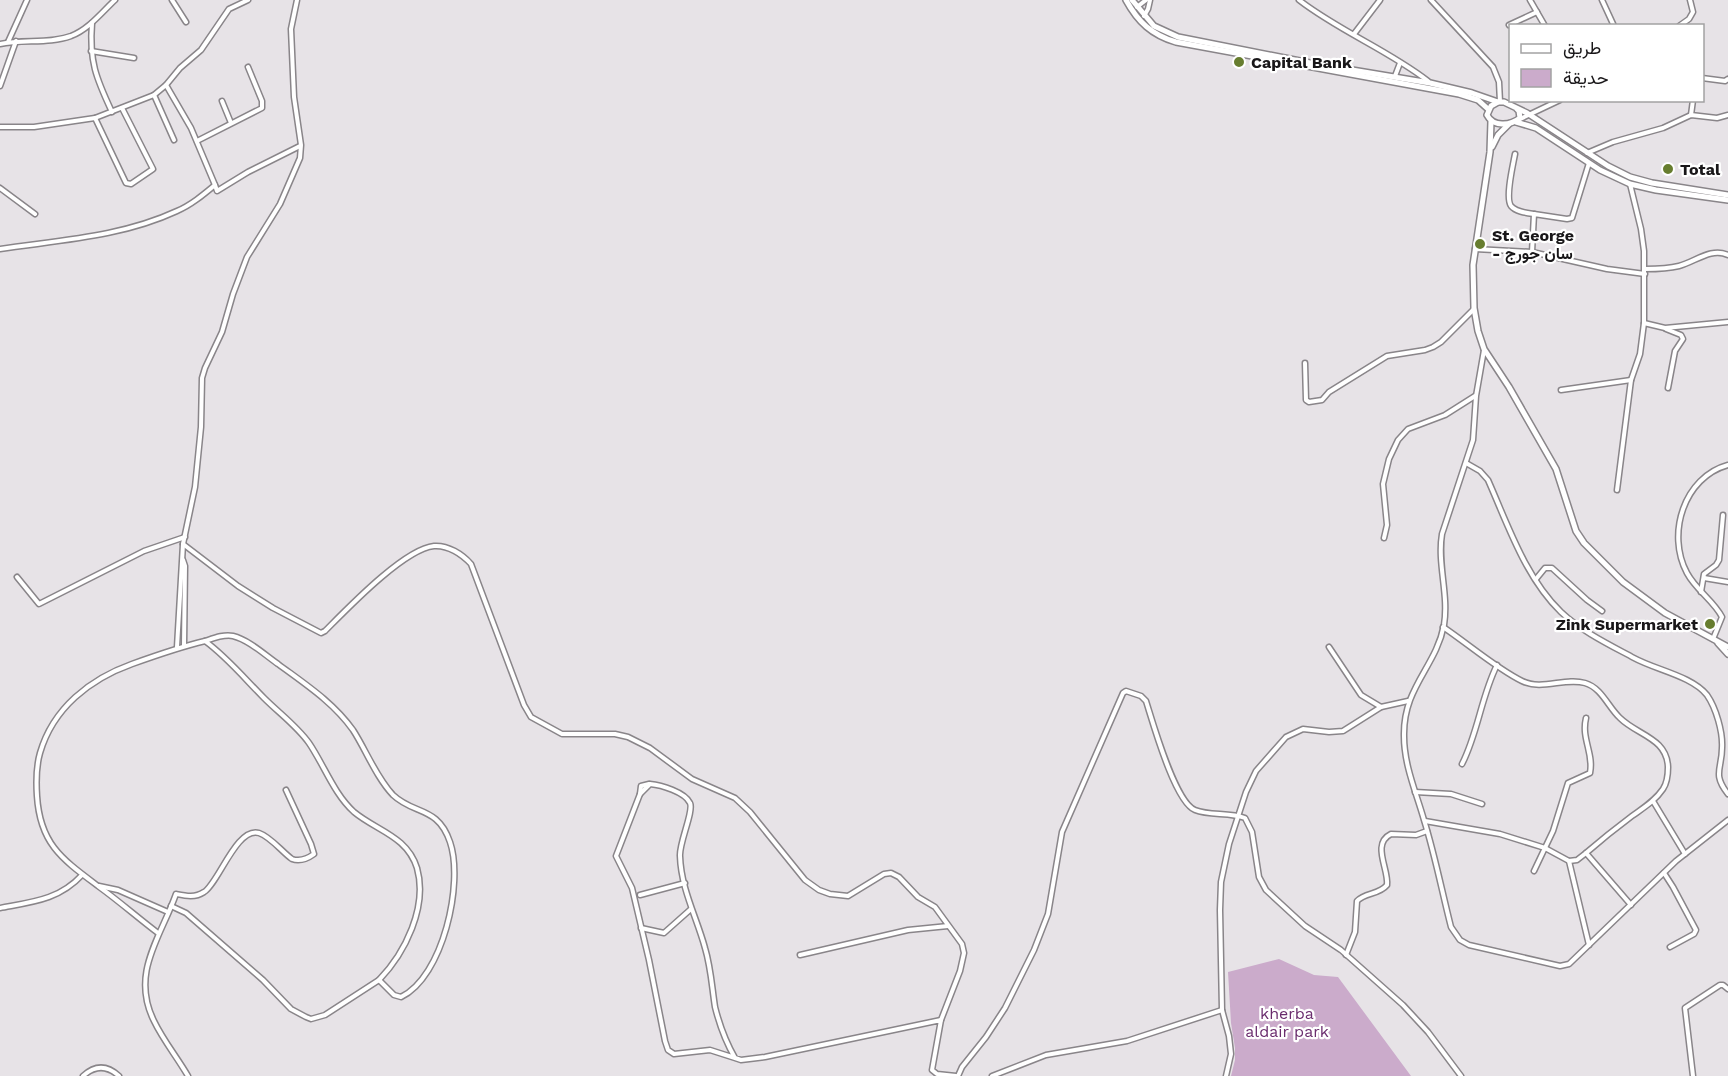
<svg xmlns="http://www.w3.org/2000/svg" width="1728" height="1076" font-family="'Work Sans',Vazirmatn,sans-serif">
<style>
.green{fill:#cbabcb}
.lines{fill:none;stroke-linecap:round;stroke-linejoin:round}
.minor-casing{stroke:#898589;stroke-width:7}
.secondary-casing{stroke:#898589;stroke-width:8}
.minor{stroke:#fff;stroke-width:4}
.secondary{stroke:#fff;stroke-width:5}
.poi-dot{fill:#677d2f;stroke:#fff;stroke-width:2}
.labels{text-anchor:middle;stroke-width:4.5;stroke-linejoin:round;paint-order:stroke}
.poi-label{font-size:16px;font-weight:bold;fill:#191719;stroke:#fff;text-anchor:start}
.park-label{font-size:16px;fill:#6a2c6d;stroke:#fff}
</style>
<rect width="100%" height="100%" fill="#e7e3e7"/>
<path class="green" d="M1279 959 1314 975 1338 977 1411 1076H1231L1235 1060V1048L1231 1023 1228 972Z"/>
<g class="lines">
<defs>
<g id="minor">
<path d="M172 0 186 22"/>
<path d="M1299 0C1339 31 1388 50 1428 81"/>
<path d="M1431 0 1493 67 1499 82 1500 102"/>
<path d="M1530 0 1545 26"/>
<path d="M1602 0 1614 26"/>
<path d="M1137 7 1146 0"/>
<path d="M1144 16 1148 9 1150 0"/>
<path d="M92 23C89 61 96 78 112 112"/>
<path d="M1509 25 1537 12"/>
<path d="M1679 26 1689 19 1693 12 1690 0"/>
<path d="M1354 34 1380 0"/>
<path d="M8 42 27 0"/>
<path d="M0 44C23 39 49 44 71 36 89 29 101 13 115 0"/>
<path d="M91 51 134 58"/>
<path d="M1395 76 1400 63"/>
<path d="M1702 78 1725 81 1728 79"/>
<path d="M166 85 191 128 215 185"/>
<path d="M0 86 16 41"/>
<path d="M154 95 174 140"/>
<path d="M222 101 231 123"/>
<path d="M1691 115 1693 100"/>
<path d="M95 118 126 183 131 184 153 169 122 108"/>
<path d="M1518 120 1560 100"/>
<path d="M0 127H34L95 118 154 95 166 85 180 68 201 50 229 9 248 0"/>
<path d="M197 141 262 108V101L248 67"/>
<path d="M1587 153 1613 142 1663 128 1691 115 1717 118 1728 115"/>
<path d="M1515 154C1513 165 1505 198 1511 206 1516 212 1527 213 1534 214"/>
<path d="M0 188 35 214"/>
<path d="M0 249C60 240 121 237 177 211 191 205 203 195 215 185L217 191 248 172 300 146"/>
<path d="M1475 249 1532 252 1607 269 1645 274"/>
<path d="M1532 252 1534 214 1567 219 1572 218 1589 163"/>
<path d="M1645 269C1657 269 1667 269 1679 266 1695 262 1711 247 1728 255"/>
<path d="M1644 323 1665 328 1728 322"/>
<path d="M1666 329 1681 335 1683 339 1675 351 1668 388"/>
<path d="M1484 350 1476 396 1473 440 1442 534C1437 564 1449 594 1444 625 1436 667 1403 687 1404 736 1404 765 1416 792 1424 820 1435 855 1442 892 1451 927L1460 940 1469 945 1560 966 1569 964 1676 861 1728 820"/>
<path d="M1305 363 1306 400 1309 402 1322 400 1329 392 1387 356 1425 350 1433 347 1441 342 1474 309"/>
<path d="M1561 390 1631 380"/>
<path d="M1466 463 1480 471 1488 480C1508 525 1525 577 1561 612 1581 631 1610 645 1634 658 1656 670 1692 676 1707 695 1716 708 1723 732 1722 748 1722 769 1712 774 1728 794"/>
<path d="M1617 490 1631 380 1640 354 1644 323V251L1641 229 1630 184"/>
<path d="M1384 538 1387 525 1383 484 1389 459 1398 440 1408 429 1445 415 1475 396"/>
<path d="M183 544 238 586 273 608 321 633 325 631C347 609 404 549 434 546 448 545 462 554 471 564L524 705 531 717 562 734H615L628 737 650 748 692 779 735 798 750 812 805 880 819 890 830 894 848 896 884 874 891 873 899 877 918 897 935 907 962 944 964 953 960 971 941 1020"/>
<path d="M183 560 185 566 184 645"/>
<path d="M17 577 39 604 144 551 185 537"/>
<path d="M1704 578 1728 582"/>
<path d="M1536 579 1545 568H1552L1587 600 1602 611"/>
<path d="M1701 592 1704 574 1716 565 1719 560 1723 515"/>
<path d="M1443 627C1467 643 1497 669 1522 681 1542 691 1565 677 1585 683 1602 688 1608 707 1620 718 1637 735 1667 738 1668 767 1668 775 1667 783 1663 789 1655 801 1643 808 1632 816 1616 828 1601 840 1586 853"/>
<path d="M1713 639 1722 617C1714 601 1696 590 1687 573 1666 534 1684 477 1728 465"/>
<path d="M177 647 183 544 195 487 201 427 202 378 205 368 222 332 233 294 247 257 280 204 300 158 301 145 294 97 291 29 297 0"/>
<path d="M1329 647 1361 695 1381 707 1408 701"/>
<path d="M1462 764C1478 733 1481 697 1497 665"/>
<path d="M1415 792 1451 794 1482 804"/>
<path d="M640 794 641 786 649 784"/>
<path d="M1653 801 1685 854"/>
<path d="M1425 821 1500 834 1545 848 1569 861 1577 860 1586 853 1631 905"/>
<path d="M1569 861 1589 945"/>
<path d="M1534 871 1553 831 1568 783 1590 773C1594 753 1581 739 1586 718"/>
<path d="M1664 873 1673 887 1696 930 1694 934 1670 947"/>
<path d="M99 886 118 890 168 912"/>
<path d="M640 895 685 883"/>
<path d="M171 906 186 913 263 980 291 1009 306 1017 311 1019 325 1015 379 980C405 953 428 907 417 868 407 836 377 831 354 812 334 794 324 765 309 743 297 726 279 713 264 698 245 679 227 657 205 641"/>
<path d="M0 908C32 902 59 900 82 875"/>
<path d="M641 928 664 933 691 909"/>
<path d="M158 933C138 918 119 901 98 886 62 859 40 844 37 796 36 781 36 767 40 753 53 708 90 679 132 664 157 655 180 647 205 641 214 638 224 634 233 636 249 640 265 655 278 664 305 684 333 702 353 730 366 750 376 777 393 795 414 815 438 806 450 842 464 883 443 977 401 997L394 995 379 980"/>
<path d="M800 955 908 930 948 926"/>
<path d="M1346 955 1355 932 1357 901C1365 892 1379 895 1387 885 1389 869 1371 844 1391 834L1416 835 1427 831"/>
<path d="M735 1058 710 1050 674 1054 668 1050 665 1041 649 960 632 888 616 856 640 794 650 784C661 785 685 792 690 803 694 811 679 843 680 856 681 889 697 918 705 948 711 968 712 988 715 1007 719 1023 727 1044 735 1058L741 1060 765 1057 941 1020 932 1070 937 1074 956 1076"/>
<path d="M83 1076C95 1065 107 1065 119 1076"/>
<path d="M188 1076C177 1057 163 1040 154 1021 130 973 161 937 176 894 186 896 195 898 204 892 218 884 237 826 259 833 271 837 282 852 292 859 300 862 307 859 314 854L311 844 286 790"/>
<path d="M958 1076 962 1067 986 1037 1005 1008 1034 950 1048 914 1062 832 1123 693 1126 691 1141 696 1146 701C1153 723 1175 802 1195 810 1210 816 1229 812 1245 818L1252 832 1259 877 1266 890 1305 926 1341 950 1403 1005 1428 1032 1461 1076"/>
<path d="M992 1076 1046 1055 1127 1041 1222 1010"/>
<path d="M1226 1076 1231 1054 1229 1036 1222 1010 1220 910 1221 882 1229 844 1246 792 1256 771 1286 737 1303 729 1329 732 1343 731 1381 707"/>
<path d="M1693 1076 1685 1008 1720 985H1723L1728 989"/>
</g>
<g id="secondary">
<path d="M1126 0C1138 22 1152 35 1176 42L1459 94 1478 100 1488 109"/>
<path d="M1132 0 1154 26 1178 37 1310 63 1430 83 1472 93 1498 102"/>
<path d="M1517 109 1519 111 1520 118C1510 126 1493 127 1487 115L1491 106 1498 102H1504L1527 113 1608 166 1630 177 1652 183 1728 195"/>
<path d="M1491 121 1490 152 1473 265 1474 308 1478 331 1484 349 1509 387 1556 469 1576 531 1584 543 1623 582 1665 613 1728 647"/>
<path d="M1516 122 1536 128 1600 170 1630 184 1656 190 1728 200"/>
<path d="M1492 147 1498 135 1509 124"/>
<path d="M1718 643 1728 654"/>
</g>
</defs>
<use href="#minor" class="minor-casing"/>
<use href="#secondary" class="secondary-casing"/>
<use href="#minor" class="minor"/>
<use href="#secondary" class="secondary"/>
</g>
<g class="poi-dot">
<circle cx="1239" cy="62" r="6"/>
<circle cx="1668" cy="169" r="6"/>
<circle cx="1480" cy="244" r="6"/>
<circle cx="1710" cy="624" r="6"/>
</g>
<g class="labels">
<g class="poi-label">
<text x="1251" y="68">Capital Bank</text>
<text x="1680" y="175">Total</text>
<text x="1492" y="241">St. George<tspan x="1492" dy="18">- سان جورج</tspan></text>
<text x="1698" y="630" text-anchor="end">Zink Supermarket</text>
</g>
<g class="park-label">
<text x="1287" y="1019">kherba<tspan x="1287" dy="18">aldair park</tspan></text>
</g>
</g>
<rect x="1509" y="24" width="195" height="78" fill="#ffffff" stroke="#a3a2a3" stroke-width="1.5"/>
<rect x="1521" y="44" width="30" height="9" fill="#ffffff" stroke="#a3a2a3" stroke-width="1.5"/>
<text x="1563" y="54" font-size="18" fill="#191719">طريق</text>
<rect x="1521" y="69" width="30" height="18" fill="#cbabcb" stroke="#a3a2a3" stroke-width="1.5"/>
<text x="1563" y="84" font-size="18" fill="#191719">حديقة</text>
</svg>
